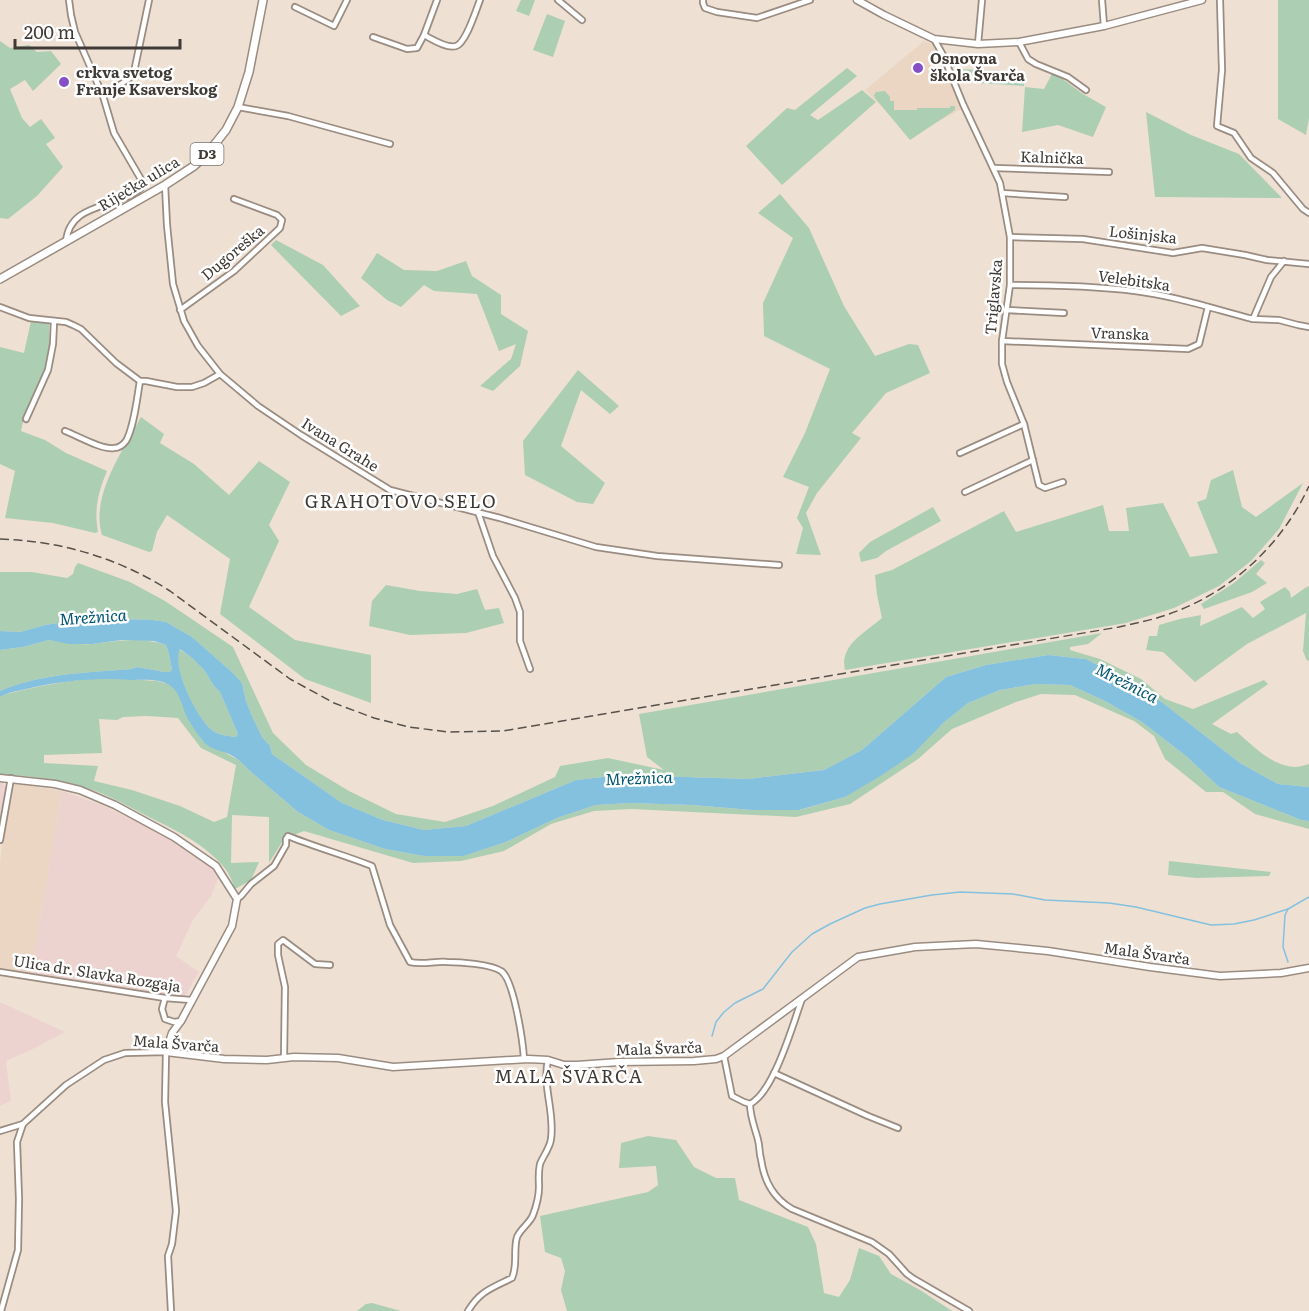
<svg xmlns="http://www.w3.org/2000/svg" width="1309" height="1311" font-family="Literata,serif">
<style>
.built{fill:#ebd6c4}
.industrial{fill:#edd3d0}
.green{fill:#acceb3;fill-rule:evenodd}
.water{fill:#84c1de;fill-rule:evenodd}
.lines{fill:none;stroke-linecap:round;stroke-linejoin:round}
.stream{stroke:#84c1de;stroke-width:1.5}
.street-casing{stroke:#9a8c81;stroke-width:8}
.secondary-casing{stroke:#9a8c81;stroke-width:9}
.primary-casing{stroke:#9a8c81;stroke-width:10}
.street{stroke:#fff;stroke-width:4.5}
.secondary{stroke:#fff;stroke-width:6}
.primary{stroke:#fff;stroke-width:7}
.rail{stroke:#57514b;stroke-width:1.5;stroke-dasharray:9 4.5;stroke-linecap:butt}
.poi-dot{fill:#874fc6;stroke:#fff;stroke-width:2}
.labels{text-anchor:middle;stroke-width:5;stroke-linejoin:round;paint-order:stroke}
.shield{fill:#fff;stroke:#797572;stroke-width:1.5}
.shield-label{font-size:14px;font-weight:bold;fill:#3f3a35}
.poi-label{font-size:15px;font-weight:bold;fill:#3f3a35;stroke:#fff;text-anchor:start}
.street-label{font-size:15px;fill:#3f3a35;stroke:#fff}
.water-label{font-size:16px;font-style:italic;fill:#025673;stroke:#fff}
.quarter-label{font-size:18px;letter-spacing:1.5px;fill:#3f3a35;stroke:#fff}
</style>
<rect width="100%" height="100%" fill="#efe0d4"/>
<g class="built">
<path d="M924 41 934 45 962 109 911 136 865 90Z"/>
<path d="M13 783 62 791 31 973 0 968V864L2 844Z"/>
</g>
<g class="industrial">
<path d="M0 783H3L6 791 0 824Z"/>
<path d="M62 791 102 805 145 826 199 857 210 866 219 876 211 896 193 920 176 956 199 972 185 996 165 995 31 973Z"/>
<path d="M0 1002 65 1032 35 1048 6 1061 11 1101 0 1106Z"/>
</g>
<g class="green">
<path d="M521 0H535L529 16 516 11Z"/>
<path d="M1278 0H1309V118L1306 135 1278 119Z"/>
<path d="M547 14 565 21 553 57 533 50Z"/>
<path d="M0 41 10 48 29 45 37 52 51 51 61 64 33 91 25 80 10 89 22 118 30 127 41 119 53 135 55 138 46 144 63 167 37 196 8 219 0 218Z"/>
<path d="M847 68 857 76 810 115 818 120 862 90 876 102 782 185 746 146 787 108 795 110Z"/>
<path d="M961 69 1024 72V86L961 82Z"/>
<path d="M1053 72 1083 94 1106 107 1093 137 1058 125 1022 132 1025 87 1044 89Z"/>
<path d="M885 91 890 97V101H894V110H917V108H950V106H955V110L910 140 875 98 874 95 876 92Z"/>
<path d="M1146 112 1191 135 1239 154 1282 198 1155 197Z"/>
<path d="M780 194 809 228 844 306 875 356 909 344 918 345 930 373 886 393 852 433 861 438 817 493 806 513 821 555 796 554 803 528 797 518 809 487 783 477 805 433 830 369 764 336 763 303 793 238 758 213Z"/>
<path d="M276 240 323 265 360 306 341 316 271 245Z"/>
<path d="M377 253 404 270 437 271 466 261 472 276 501 295V314L528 331 520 366 493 391 480 386 511 359 516 344 499 351 477 294 434 291 424 285 401 307 387 300 361 278Z"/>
<path d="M31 321 49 323C50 342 49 361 43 379 36 397 24 412 21 431L45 440 66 453 107 471C98 493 94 509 98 532L95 533 53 523 5 518 15 471 0 464V347L24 353Z"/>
<path d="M578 370 619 406 610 414 581 390 561 446 605 483 593 504 577 502 525 475 523 441Z"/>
<path d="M141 417 164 434 160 443 194 464 229 495 259 461 290 482 269 525 279 541 249 607 295 640 371 655V703L305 679 220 614 230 559 167 515 157 532 152 551 149 552 102 535C90 497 123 450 141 417Z"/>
<path d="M1233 470 1242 507 1256 517 1303 483 1279 529 1251 561 1219 586 1174 608 1126 623 845 670C839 645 866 632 882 618L877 595 875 575 892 570 1004 511 1016 532 1103 505 1109 531H1129L1126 508 1163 503 1190 557 1218 553 1197 502 1206 499 1211 480Z"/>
<path d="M933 507 941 521 886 551 877 558 861 562 859 553 870 542Z"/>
<path d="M1261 560 1265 563 1256 574 1267 583 1252 592 1204 609 1201 604 1234 583Z"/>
<path d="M78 563 130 582 165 601 233 647 273 733 306 765 349 791 396 814 445 822 493 806 555 777 560 766 608 758 664 770 647 757 639 714 1102 633 1088 644 1070 647V650L1100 659 1141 679 1165 699 1193 709 1264 680 1268 684 1212 724 1231 734 1237 732C1253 746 1272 766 1295 767 1299 767 1304 765 1309 764V787L1278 784 1240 763 1163 703 1135 685 1086 659 1048 655 986 665 946 677 862 750 824 770 748 779 621 775 576 780 466 826 424 830 383 820 342 803 272 754 270 746 262 737 252 716 246 701 242 683 233 673 192 637 166 622 153 620 123 619 107 620 89 624 58 623 45 625 20 632 0 631V572H32L67 578 73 574 75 567Z"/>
<path d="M386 585 420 591 457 594 477 589 485 610 499 608 504 623 466 633 410 635 369 626 372 601Z"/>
<path d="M1309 586V660L1307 661 1303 651 1306 613 1247 644 1195 682 1163 652 1146 650 1149 636H1157L1159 625 1180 619 1201 615 1200 626 1242 607 1253 618 1265 609 1260 602 1285 587 1290 592 1291 598 1305 588Z"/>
<path d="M49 640C63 642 77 645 91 644 116 641 142 636 166 645L169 654 172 670 169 672H165L137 667 131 669C86 673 42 673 0 691V650L23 647Z"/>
<path d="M179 649 192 658 205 671 214 686 220 692 238 734 236 737C229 736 219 735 213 731 196 718 172 669 179 649Z"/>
<path d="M113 678 157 681 171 685 178 693 202 740 244 763 250 771 298 812 329 830 385 849 424 856H462L506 842 557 818 596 805 630 803 692 805 752 810H800L845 797 942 724 968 703 1000 690 1035 684 1070 685 1105 701 1142 722 1186 756 1219 787 1301 820 1309 821V829L1255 814 1223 792H1206L1165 759 1154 736 1134 721 1075 695 1041 694 1016 702 952 729 918 759 850 804 796 817 631 809 594 811 551 824 504 851 461 861 413 863 304 831 284 839 269 863V817L232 815 231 863 259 862 251 880 235 889C232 880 228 871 222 865 202 842 171 828 145 815 126 805 107 794 86 788 59 779 29 776 0 774V697L2 695C39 686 75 678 113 678ZM147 716 178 718 201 748 236 765 227 817 214 822 180 806 132 790 94 781 98 766 44 763V755L102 753 99 719 117 720 123 717Z"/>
<path d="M1169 861 1271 872 1269 876 1196 878 1168 875Z"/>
<path d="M648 1136 676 1140 694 1167 716 1178H735L739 1200 808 1227 816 1244 824 1293 839 1297 850 1280 859 1248 879 1256 891 1274 920 1290 952 1311H567L561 1290 565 1271 561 1258 545 1252 540 1216 648 1192 658 1185 656 1166 619 1168 621 1143Z"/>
<path d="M372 1303 401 1311H357L366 1304Z"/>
</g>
<path class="water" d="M123 619 153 620 166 622 192 637 233 673 242 683 246 701 252 716 262 737 270 746 272 754 342 803 383 820 424 830 466 826 576 780 621 775 748 779 824 770 862 750 946 677 986 665 1048 655 1086 659 1135 685 1163 703 1240 763 1278 784 1309 787V821L1301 820 1219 787 1186 756 1142 722 1105 701 1070 685 1035 684 1000 690 968 703 942 724 913 754 882 775 845 797 799 810H752L692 805 630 803 596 805 557 818 506 842 463 856H424L385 849 329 830 298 812 250 771C244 764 237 758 229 754 222 751 214 750 207 745 202 741 189 722 186 715 182 706 180 694 172 687 161 678 145 680 132 680 96 677 61 681 26 689 18 691 8 692 0 697V691C42 673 86 673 131 669L137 667 165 672H169L172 670 169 654 166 645 154 641 122 640 92 644H69L49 640 23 647 0 650V631L20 632 45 625 58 623 89 624 107 620ZM180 649 192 658 205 671 214 686 220 692 238 734 236 737C229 736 219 735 213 731 197 719 171 667 180 649Z"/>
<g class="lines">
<g class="stream">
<path d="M1288 962 1283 947 1285 915 1288 909 1309 897"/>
<path d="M712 1036 716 1022 724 1012 735 1003 763 989 792 952 812 934 830 924 865 908 880 904 932 895 960 892 1013 894 1045 900 1109 903 1136 907 1211 925 1234 924 1254 920 1288 909"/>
</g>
<defs>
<g id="street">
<path d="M558 0 582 20"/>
<path d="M703 0V3L705 8 717 12 757 18 810 0"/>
<path d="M1102 0 1104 26"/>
<path d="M1220 0 1222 70 1217 126 1234 133 1251 158 1273 173 1303 209 1309 213"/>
<path d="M295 7 334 26 347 0"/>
<path d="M424 35C432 39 447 49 456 46 466 43 476 10 480 0"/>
<path d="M373 37 407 49 417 48 424 35 437 0"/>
<path d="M934 39 943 55 963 104 1000 183 1010 237V285L1002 341V364L1007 382 1024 424 1039 485 1045 488 1063 482"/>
<path d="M1019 42 1028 59 1036 64 1068 77 1086 90"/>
<path d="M978 44 982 0"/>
<path d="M103 96 130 78 134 72 149 0"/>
<path d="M238 107 288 116 390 144"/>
<path d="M994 168 1109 172"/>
<path d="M165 185 167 225 173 284 184 321 198 346 220 374 258 406 301 435 390 490 500 518 596 547 657 556 779 565"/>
<path d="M1002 193 1065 197"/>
<path d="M1010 237 1083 239 1173 253 1202 248 1245 255 1267 260 1309 264"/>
<path d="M66 242C69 207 104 208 129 196 134 194 137 191 141 188L142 181 114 133 103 96 75 32 71 15 69 0"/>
<path d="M1010 285C1052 285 1094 286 1135 291 1175 296 1214 309 1253 319L1271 277 1284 261"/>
<path d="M0 307 29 318 66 322 73 325 81 329 116 363 140 381H146L177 387H192L204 383 220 374"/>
<path d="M180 310 234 271 280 228 282 220 277 215 234 199"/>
<path d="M1006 310 1064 313"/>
<path d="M1253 319 1279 320 1298 325 1309 327"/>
<path d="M1002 341 1188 349 1199 344 1208 307"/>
<path d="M26 419 48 370 53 344 54 321"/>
<path d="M65 431C78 436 102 450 114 448 119 448 123 445 126 441 134 427 137 398 140 381"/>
<path d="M960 453 1024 424"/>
<path d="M965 492 1033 460"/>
<path d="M478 512 493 556 515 598 520 612V641L530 669"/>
<path d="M0 840 11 778"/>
<path d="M237 899 241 896 251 884 274 866 286 845V839L288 836C315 847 344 855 372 866L390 925 410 962C422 965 435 961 447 962 459 962 491 964 501 971 514 979 523 1043 524 1059"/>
<path d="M0 972 165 998 191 1000"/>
<path d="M165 998 162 1009 165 1019 174 1022 181 1021"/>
<path d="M802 999C793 1024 774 1092 750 1104 750 1117 755 1128 758 1140 760 1147 759 1153 761 1159 764 1181 773 1198 792 1209L872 1242 889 1254 907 1274 914 1279 969 1311"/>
<path d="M724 1056 732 1096 744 1102 750 1104"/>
<path d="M284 1058 285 987 278 955V944L283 940 315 964 330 965"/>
<path d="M774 1073 868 1116 898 1128"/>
<path d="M0 1131 23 1124 66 1085 104 1060 125 1053 166 1052 165 1102 176 1211 172 1244 168 1256 171 1311"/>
<path d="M1 1311 18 1250 19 1199 17 1142 23 1124"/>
<path d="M468 1311C480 1291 492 1288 512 1278 518 1265 513 1251 517 1237 521 1228 530 1223 533 1215 536 1207 539 1195 539 1187 539 1179 538 1173 540 1164 543 1156 550 1148 551 1139 555 1112 542 1087 548 1060"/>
</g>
<g id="secondary">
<path d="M857 0 884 15 934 39 978 44 1019 42 1104 26 1202 0"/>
<path d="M0 778 55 784 80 790 115 805 174 837 216 866 237 899 232 926 181 1021 172 1033 166 1052 224 1059 267 1060 294 1057 338 1058 393 1067 528 1059 548 1060 564 1065H577L619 1062 694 1061 716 1059 724 1056 858 957 915 947 976 944 1048 951 1150 967 1220 976 1281 973 1309 968"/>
</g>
<path id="primary" d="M0 279 165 185 194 166 207 154 226 130 238 107 249 72 263 0"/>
</defs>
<use href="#street" class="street-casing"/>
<use href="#secondary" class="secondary-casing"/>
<use href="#primary" class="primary-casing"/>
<use href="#street" class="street"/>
<use href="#secondary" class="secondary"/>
<use href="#primary" class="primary"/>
<path class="rail" d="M0 539C61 541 119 558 170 591L290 679 334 703 374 718 409 727 448 732 503 731 1119 627C1136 623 1153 620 1169 614 1230 593 1282 545 1309 486"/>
</g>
<g class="poi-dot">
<circle cx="918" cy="68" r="6"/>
<circle cx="64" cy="82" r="6"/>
</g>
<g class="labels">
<rect class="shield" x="190.5" y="143" width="33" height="22" rx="4.5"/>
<g class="shield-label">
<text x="207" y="159">D3</text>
</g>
<g class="poi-label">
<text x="930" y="64">Osnovna<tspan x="930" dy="17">škola Švarča</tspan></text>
<text x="76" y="78">crkva svetog<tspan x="76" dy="17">Franje Ksaverskog</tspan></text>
</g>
<g class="street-label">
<text transform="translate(1052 158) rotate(2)" y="5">Kalnička</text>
<text transform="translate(139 184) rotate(-31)" y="5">Riječka ulica</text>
<text transform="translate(1143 235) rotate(6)" y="5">Lošinjska</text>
<text transform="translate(233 253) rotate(-40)" y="5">Dugoreška</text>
<text transform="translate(1134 281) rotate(8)" y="5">Velebitska</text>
<text transform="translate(994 297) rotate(-85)" y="5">Triglavska</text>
<text transform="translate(1120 334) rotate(2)" y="5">Vranska</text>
<text transform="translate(340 445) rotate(32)" y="5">Ivana Grahe</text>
<text transform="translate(1147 954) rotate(8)" y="5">Mala Švarča</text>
<text transform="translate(97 974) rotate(9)" y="5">Ulica dr. Slavka Rozgaja</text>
<text transform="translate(176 1044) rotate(4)" y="5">Mala Švarča</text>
<text transform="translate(659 1049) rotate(-2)" y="5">Mala Švarča</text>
</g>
<g class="water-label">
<text transform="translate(93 617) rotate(-4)" y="6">Mrežnica</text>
<text transform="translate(1127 683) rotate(27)" y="6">Mrežnica</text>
<text transform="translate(639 778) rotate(-2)" y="6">Mrežnica</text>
</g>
<g class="quarter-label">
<text x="401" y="508">GRAHOTOVO SELO</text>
<text x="569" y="1083">MALA ŠVARČA</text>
</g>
</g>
<path d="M15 39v9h165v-9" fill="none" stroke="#3f3a35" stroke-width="3"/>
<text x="24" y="39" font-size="18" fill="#3f3a35" stroke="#ffffff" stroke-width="4.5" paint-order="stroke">200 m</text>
</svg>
